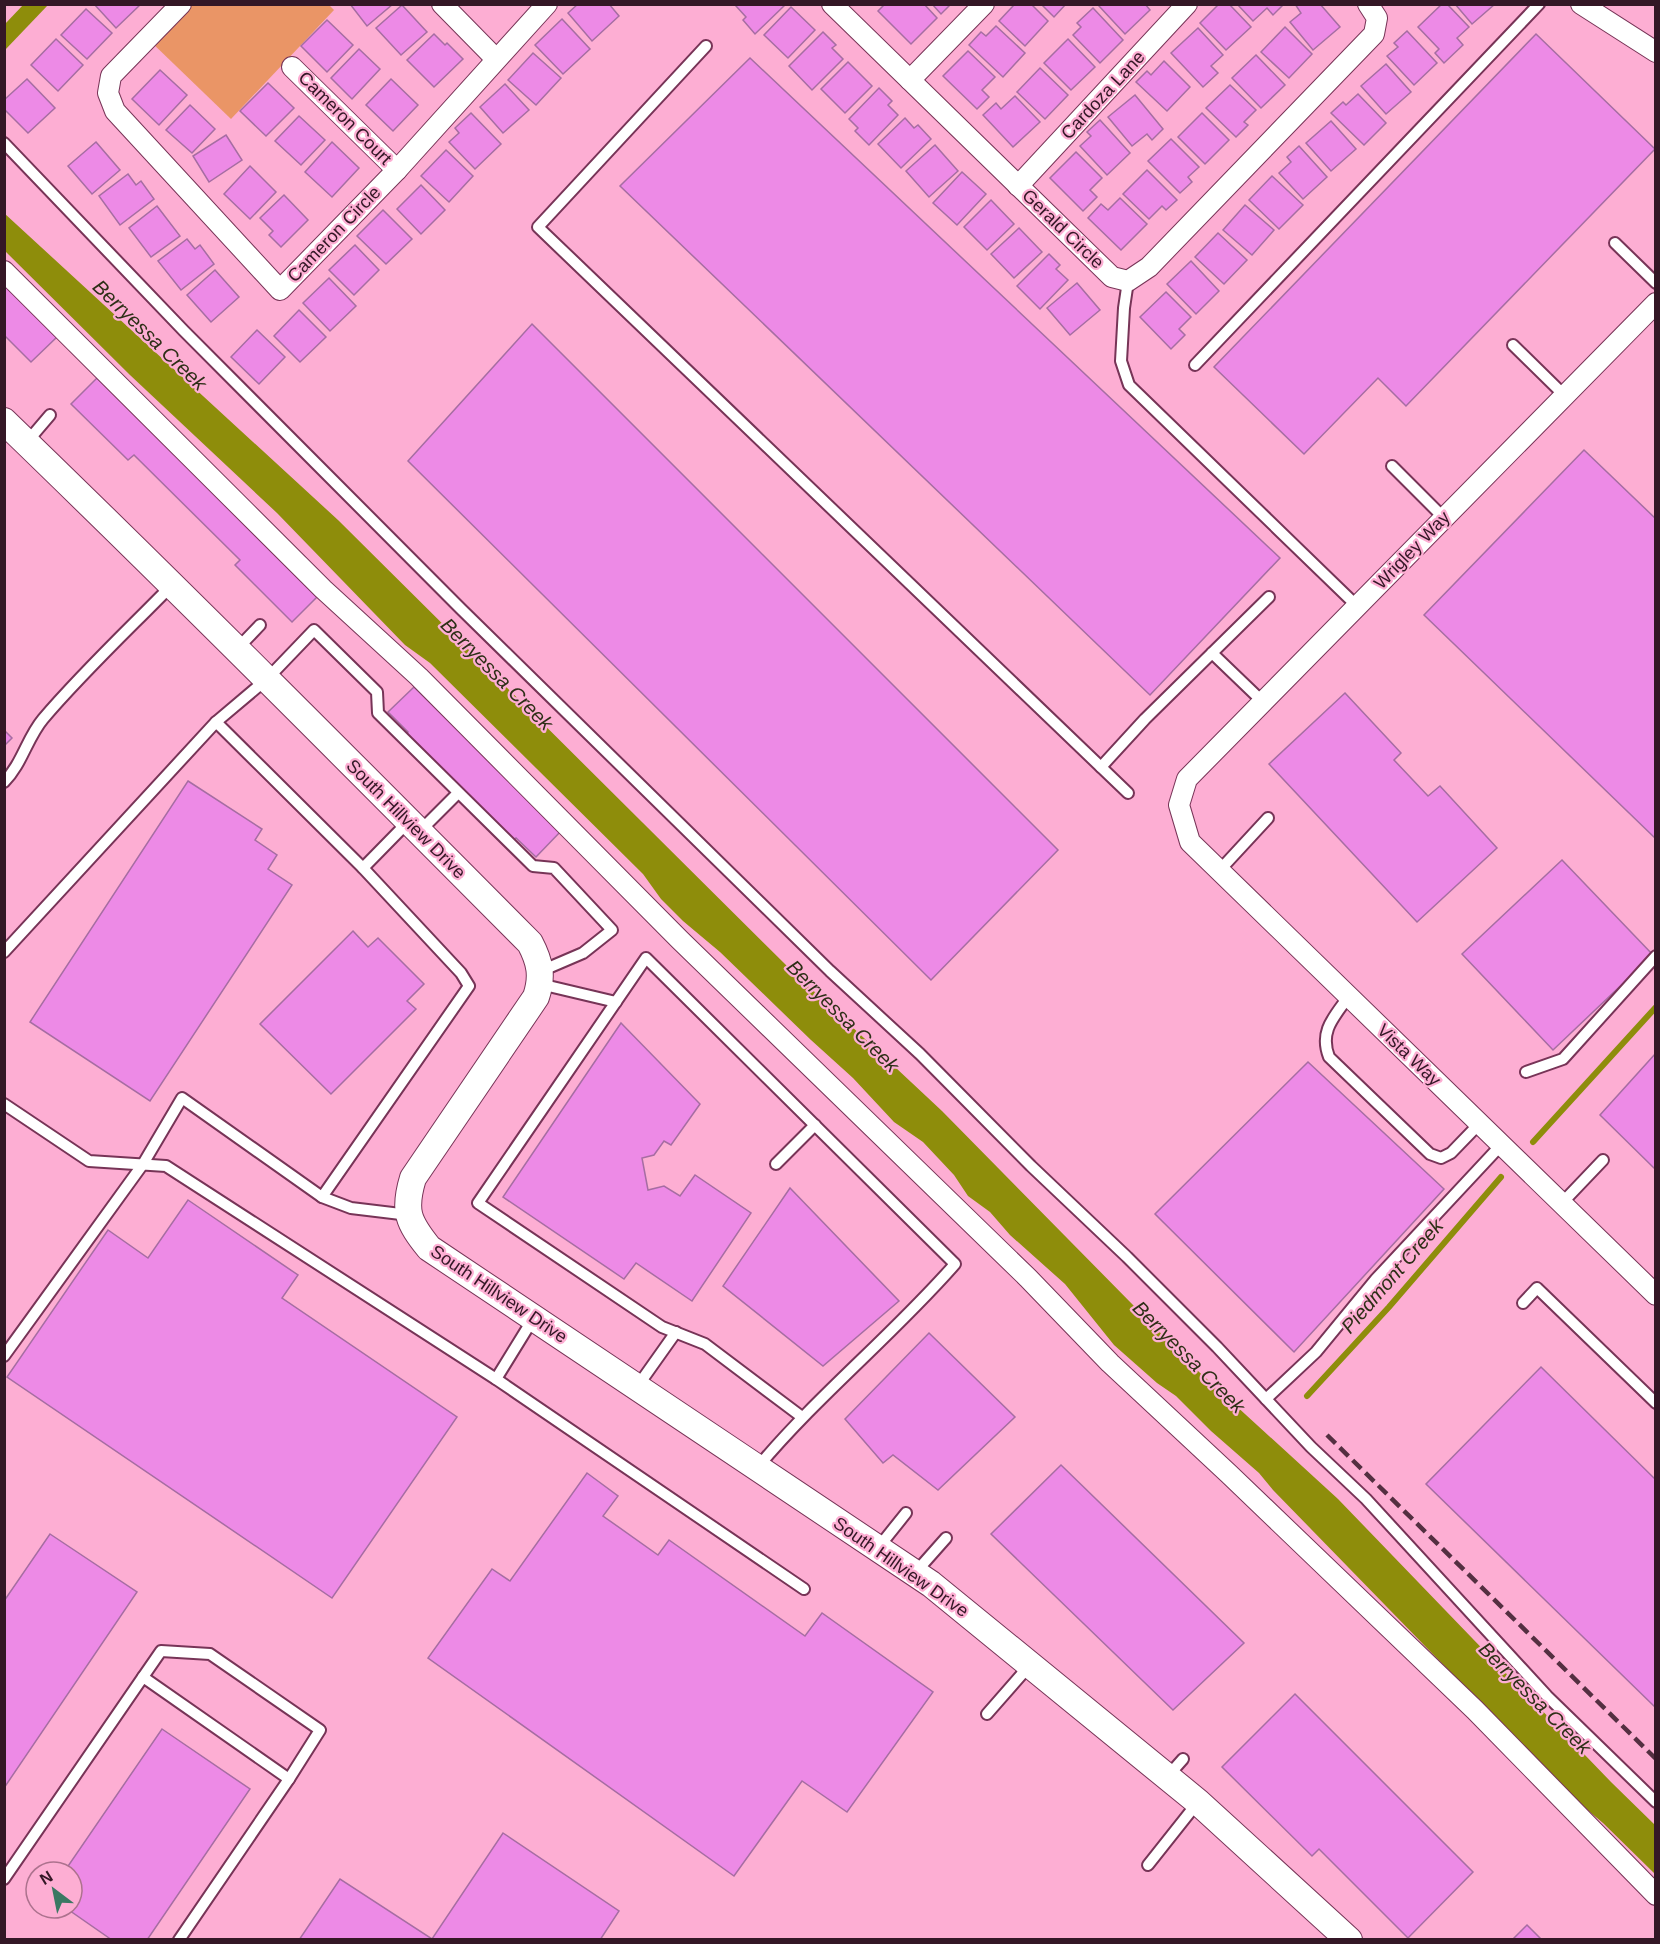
<svg xmlns="http://www.w3.org/2000/svg" width="1660" height="1944" font-family="Arial,sans-serif">
<style>
.green{fill:#ea9566}
.water{fill:#8e8d0b}
.lines{fill:none;stroke-linecap:round;stroke-linejoin:round}
.stream{stroke:#8e8d0b;stroke-width:6}
.building{fill:#ed8ae6;stroke:#a66da2;stroke-width:1.5}
.service-casing{stroke:#773457;stroke-width:14}
.minor-casing{stroke:#773457;stroke-width:22}
.tertiary-casing{stroke:#773457;stroke-width:28}
.service{stroke:#fff;stroke-width:10}
.minor{stroke:#fff;stroke-width:20}
.tertiary{stroke:#fff;stroke-width:26}
.rail{stroke:#542f41;stroke-width:4.5;stroke-dasharray:12 6;stroke-linecap:butt}
.labels{text-anchor:middle;stroke-width:4.5;stroke-linejoin:round;paint-order:stroke}
.street-label{font-size:18px;fill:#341726;stroke:#fdaed3}
.water-label{font-size:20px;font-style:italic;fill:#2e2f17;stroke:#fdaed3}
</style>
<rect width="100%" height="100%" fill="#fdaed3"/>
<path class="green" d="M328 4 334 10 231 119 148 39 181 5Z"/>
<g class="water">
<path d="M24 4 48 5 5 50V24Z"/>
<path d="M4 213 338 520 787 966 942 1111 1198 1371 1338 1499 1611 1782 1655 1825V1874L1603 1823 1572 1797 1273 1490 1259 1473 1211 1431 1176 1396 1157 1383 1114 1345 1065 1284 1010 1235 990 1212 968 1196 954 1175 923 1142 894 1122 853 1078 811 1040 720 952 683 921 661 899 643 874 430 663 405 645 277 513 130 375 5 251Z"/>
</g>
<g class="lines">
<g class="stream">
<path d="M1533 1142 1656 1007"/>
<path d="M1307 1396 1389 1307 1501 1177"/>
</g>
</g>
<g class="building">
<path d="M94 4H141L116 28Z"/>
<path d="M350 4H393L367 26Z"/>
<path d="M578 4H609L619 16 592 41 568 13Z"/>
<path d="M738 4H786L755 34 743 20 746 17 736 6Z"/>
<path d="M885 4H924L937 18 911 44 878 11Z"/>
<path d="M932 4H951L941 14Z"/>
<path d="M1011 4H1031L1048 21 1025 46 999 21 1013 6Z"/>
<path d="M1041 4H1066L1054 17Z"/>
<path d="M1101 4H1145L1150 10 1125 34 1099 6Z"/>
<path d="M1219 4H1229L1251 27 1226 50 1200 23Z"/>
<path d="M1237 4H1284L1273 15 1267 8 1253 21Z"/>
<path d="M1320 4 1340 27 1313 50 1290 22 1301 13 1295 4Z"/>
<path d="M1442 4H1447L1469 27 1457 38 1463 45 1444 63 1435 53 1439 49 1418 27Z"/>
<path d="M1455 4H1495L1472 24Z"/>
<path d="M402 5 427 32 401 55 376 28Z"/>
<path d="M791 7 815 30 788 58 764 35Z"/>
<path d="M1093 8 1123 40 1100 63 1073 35 1081 27 1077 23Z"/>
<path d="M86 9 112 33 87 59 61 35Z"/>
<path d="M562 19 590 49 563 74 535 45Z"/>
<path d="M327 20 353 45 327 72 301 46Z"/>
<path d="M996 26 1025 53 1003 77 969 45 981 32 986 36Z"/>
<path d="M1285 27 1312 54 1289 78 1261 52Z"/>
<path d="M1198 28 1223 55 1211 66 1218 73 1203 87 1171 53Z"/>
<path d="M1407 31 1437 63 1414 85 1387 56 1398 47 1394 43Z"/>
<path d="M823 32 836 45 832 48 843 59 812 90 789 66Z"/>
<path d="M434 34 445 45 447 43 463 59 434 87 407 60Z"/>
<path d="M1536 34 1655 149 1406 406 1378 378 1304 454 1214 367Z"/>
<path d="M56 39 83 65 58 91 31 65Z"/>
<path d="M1068 39 1095 67 1071 90 1044 63Z"/>
<path d="M359 49 380 69 352 99 331 78Z"/>
<path d="M968 51 995 77 982 90 989 97 977 109 943 76Z"/>
<path d="M533 53 561 78 536 105 508 80Z"/>
<path d="M1256 55 1285 85 1261 108 1232 78Z"/>
<path d="M750 58 1280 558 1150 695 620 186Z"/>
<path d="M1164 61 1190 87 1167 111 1136 82 1147 71 1151 75Z"/>
<path d="M848 62 872 86 845 113 821 89Z"/>
<path d="M1386 64 1411 92 1386 114 1361 86Z"/>
<path d="M1040 68 1068 95 1045 119 1017 92Z"/>
<path d="M160 70 187 95 159 125 132 99Z"/>
<path d="M27 79 55 108 28 133 4 109V100Z"/>
<path d="M391 79 418 105 393 131 366 105Z"/>
<path d="M268 83 294 108 266 136 240 111Z"/>
<path d="M505 84 529 110 503 133 480 107Z"/>
<path d="M1230 85 1256 110 1244 122 1248 125 1236 137 1206 108Z"/>
<path d="M879 88 892 101 888 105 898 115 869 145 855 131 858 128 849 119Z"/>
<path d="M1358 94 1386 123 1364 145 1331 113 1343 102 1346 105Z"/>
<path d="M1135 95 1163 129 1152 140 1147 134 1132 146 1108 117Z"/>
<path d="M1015 96 1040 122 1013 147 983 115 996 103 1001 109Z"/>
<path d="M190 105 215 129 192 153 166 130Z"/>
<path d="M471 113 501 144 475 169 449 142 459 133 455 128Z"/>
<path d="M1202 113 1229 140 1205 164 1178 137Z"/>
<path d="M299 116 325 140 301 165 275 141Z"/>
<path d="M905 118 914 128 918 125 931 139 901 168 878 144Z"/>
<path d="M1100 120 1130 153 1107 175 1080 146 1091 136 1087 132Z"/>
<path d="M1331 121 1356 149 1331 171 1306 143Z"/>
<path d="M226 135 242 160 209 182 193 156Z"/>
<path d="M1171 139 1199 167 1188 177 1192 182 1180 193 1148 161Z"/>
<path d="M96 142 120 170 92 194 68 166Z"/>
<path d="M332 142 359 168 332 197 305 172Z"/>
<path d="M935 145 958 171 929 197 906 171Z"/>
<path d="M1299 146 1327 177 1303 199 1279 173 1291 162 1287 157Z"/>
<path d="M446 150 473 176 449 202 421 176Z"/>
<path d="M1076 152 1102 178 1090 190 1097 197 1083 211 1050 178Z"/>
<path d="M250 166 276 192 250 219 224 194Z"/>
<path d="M1147 170 1177 200 1166 210 1162 206 1149 219 1123 194Z"/>
<path d="M962 172 986 194 957 225 933 203Z"/>
<path d="M128 174 136 185 141 181 154 199 120 225 99 196Z"/>
<path d="M1272 176 1303 205 1279 229 1249 200Z"/>
<path d="M421 185 445 210 421 234 397 209Z"/>
<path d="M284 195 308 220 281 247 269 235 273 231 260 218Z"/>
<path d="M1120 198 1147 224 1121 250 1088 218 1101 204 1108 210Z"/>
<path d="M991 200 1014 224 987 250 964 227Z"/>
<path d="M1245 205 1274 230 1252 255 1223 230Z"/>
<path d="M157 206 180 236 151 257 129 228Z"/>
<path d="M383 210 412 239 386 264 357 236Z"/>
<path d="M1019 228 1042 252 1014 278 991 254Z"/>
<path d="M1218 233 1247 260 1224 284 1195 257Z"/>
<path d="M187 239 195 249 200 245 214 264 181 290 158 261Z"/>
<path d="M355 245 379 270 354 295 329 270Z"/>
<path d="M1049 254 1060 265 1056 269 1068 280 1040 309 1017 286Z"/>
<path d="M1191 261 1219 291 1196 314 1167 284Z"/>
<path d="M215 270 239 297 211 322 187 295Z"/>
<path d="M329 278 356 306 330 331 303 303Z"/>
<path d="M1077 283 1100 310 1070 335 1047 308Z"/>
<path d="M4 284 57 337 31 362 4 335Z"/>
<path d="M1166 292 1191 317 1179 329 1185 335 1171 349 1140 317Z"/>
<path d="M299 310 326 337 300 362 274 336Z"/>
<path d="M532 324 1058 850 931 980 408 461Z"/>
<path d="M257 330 285 357 259 384 231 357Z"/>
<path d="M97 378 318 596 292 622 235 565 240 560 134 455 128 460 71 404Z"/>
<path d="M1584 450 1656 519V839L1424 615Z"/>
<path d="M414 687 561 831 536 857 516 838 513 840 406 734 408 732 388 712Z"/>
<path d="M1345 693 1401 753 1394 760 1428 796 1440 786 1497 848 1417 922 1269 764Z"/>
<path d="M4 730 12 738 4 746Z"/>
<path d="M188 781 262 829 255 840 277 855 268 869 292 885 150 1101 30 1022Z"/>
<path d="M1562 860 1653 955 1553 1050 1462 954Z"/>
<path d="M353 931 368 947 378 938 424 984 407 1001 416 1009 331 1094 260 1024Z"/>
<path d="M621 1023 700 1104 671 1145 664 1141 654 1155 642 1158 648 1190 664 1186 680 1196 695 1175 751 1213 692 1301 636 1263 624 1279 503 1197Z"/>
<path d="M1656 1053V1170L1600 1115Z"/>
<path d="M1308 1062 1444 1189 1294 1352 1155 1214Z"/>
<path d="M790 1188 899 1301 823 1366 723 1286Z"/>
<path d="M188 1200 298 1275 282 1298 457 1417 332 1598 7 1377 108 1230 148 1258Z"/>
<path d="M929 1333 1015 1417 938 1490 893 1455 883 1463 845 1419Z"/>
<path d="M1541 1367 1656 1480V1708L1426 1484Z"/>
<path d="M1061 1465 1244 1643 1173 1710 991 1534Z"/>
<path d="M587 1473 618 1496 603 1516 658 1555 669 1540 805 1636 822 1613 933 1692 847 1812 802 1781 734 1876 428 1658 492 1569 510 1581Z"/>
<path d="M50 1534 137 1592 4 1788V1601Z"/>
<path d="M1295 1694 1473 1872 1408 1938 1319 1849 1312 1856 1222 1767Z"/>
<path d="M162 1729 250 1789 147 1940H112L66 1908H72V1872H64Z"/>
<path d="M503 1833 619 1911 600 1940H299L340 1879 432 1939Z"/>
<path d="M1527 1925 1542 1940H1512Z"/>
</g>
<g class="lines">
<defs>
<g id="service">
<path d="M706 46 538 227 1128 793"/>
<path d="M4 143 184 331 461 609 830 971 920 1054 1031 1166 1127 1257 1217 1347 1311 1447 1366 1499 1547 1696 1656 1802"/>
<path d="M1615 243 1656 283"/>
<path d="M1128 281 1124 308 1121 361 1129 385 1357 606"/>
<path d="M1513 345 1565 396"/>
<path d="M1195 365 1539 4"/>
<path d="M27 442 50 415"/>
<path d="M1392 466 1443 517"/>
<path d="M237 649 260 625"/>
<path d="M1212 653 1263 702"/>
<path d="M216 722 363 868 461 973 469 986 322 1197"/>
<path d="M1101 767 1145 719 1269 597"/>
<path d="M4 782C22 764 27 738 43 719 83 672 129 629 172 585"/>
<path d="M419 832 458 793"/>
<path d="M363 868 409 821"/>
<path d="M1219 871 1268 818"/>
<path d="M4 952 216 722 267 679 314 630 377 692 378 713 533 866 554 868 612 930 583 953 541 971"/>
<path d="M540 984 616 1002"/>
<path d="M1349 996C1334 1017 1319 1031 1329 1057L1430 1154 1441 1158 1451 1153 1480 1123"/>
<path d="M1526 1072 1563 1059 1656 956"/>
<path d="M4 1104 89 1161 166 1166 496 1379 804 1589"/>
<path d="M776 1164 815 1125"/>
<path d="M1562 1203 1603 1160"/>
<path d="M1523 1303 1537 1288 1656 1403"/>
<path d="M4 1356 143 1164 182 1098 322 1197 351 1208 409 1215"/>
<path d="M496 1379 533 1319"/>
<path d="M637 1387 676 1332"/>
<path d="M1266 1399 1316 1352 1376 1279 1502 1144"/>
<path d="M757 1468C818 1395 893 1335 955 1264L646 958 478 1203 662 1327 705 1344 802 1417"/>
<path d="M878 1548 906 1513"/>
<path d="M915 1573 946 1538"/>
<path d="M143 1677 161 1651 210 1654 320 1730 289 1779"/>
<path d="M987 1714 1030 1665"/>
<path d="M1168 1776 1183 1759"/>
<path d="M1148 1865 1198 1802"/>
<path d="M4 1879 143 1677 289 1779 179 1940"/>
</g>
<g id="minor">
<path d="M181 4 111 76 108 93 115 111 280 290 397 170 547 4"/>
<path d="M442 4 496 59"/>
<path d="M832 4 1112 277 1128 281 1149 267 1374 34 1377 18 1368 4"/>
<path d="M1581 4 1656 52"/>
<path d="M292 67 397 170"/>
<path d="M910 80 984 4"/>
<path d="M1018 186 1187 4"/>
<path d="M4 271 323 589 419 677 680 940 1028 1278 1110 1363 1229 1474 1475 1710 1656 1895"/>
<path d="M1656 303 1187 779 1179 805 1190 842 1656 1295"/>
</g>
<path id="tertiary" d="M4 421C182 593 356 768 530 943 540 962 543 976 536 997L413 1178C403 1211 408 1222 429 1248L931 1584 1198 1802 1349 1940"/>
</defs>
<use href="#service" class="service-casing"/>
<use href="#minor" class="minor-casing"/>
<use href="#tertiary" class="tertiary-casing"/>
<use href="#service" class="service"/>
<use href="#minor" class="minor"/>
<use href="#tertiary" class="tertiary"/>
<path class="rail" d="M1327 1435 1656 1759"/>
</g>
<g class="labels">
<g class="street-label">
<text transform="translate(1103 95) rotate(-47)" y="6">Cardoza Lane</text>
<text transform="translate(345 118) rotate(45)" y="6">Cameron Court</text>
<text transform="translate(1063 229) rotate(44)" y="6">Gerald Circle</text>
<text transform="translate(334 234) rotate(-46)" y="6">Cameron Circle</text>
<text transform="translate(1412 550) rotate(-46)" y="6">Wrigley Way</text>
<text transform="translate(406 819) rotate(45)" y="6">South Hillview Drive</text>
<text transform="translate(1409 1055) rotate(44)" y="6">Vista Way</text>
<text transform="translate(499 1294) rotate(34)" y="6">South Hillview Drive</text>
<text transform="translate(901 1567) rotate(35)" y="6">South Hillview Drive</text>
</g>
<g class="water-label">
<text transform="translate(150 335) rotate(44)" y="7">Berryessa Creek</text>
<text transform="translate(497 674) rotate(45)" y="7">Berryessa Creek</text>
<text transform="translate(843 1016) rotate(45)" y="7">Berryessa Creek</text>
<text transform="translate(1392 1276) rotate(-49)" y="7">Piedmont Creek</text>
<text transform="translate(1189 1357) rotate(45)" y="7">Berryessa Creek</text>
<text transform="translate(1535 1698) rotate(45)" y="7">Berryessa Creek</text>
</g>
</g>
<rect width="1660" height="1944" fill="none" stroke="#341726" stroke-width="12"/>
<g transform="translate(54 1890) rotate(328)"><circle r="28" fill="#fdaed3" stroke="#ad728e" stroke-width="1.5"/>
<path d="M0-4.5L10 22L0 15L-10 22Z" fill="#3a7863"/>
<text y="-9" font-size="16" font-weight="bold" text-anchor="middle" fill="#341726">N</text>
</g>
</svg>
